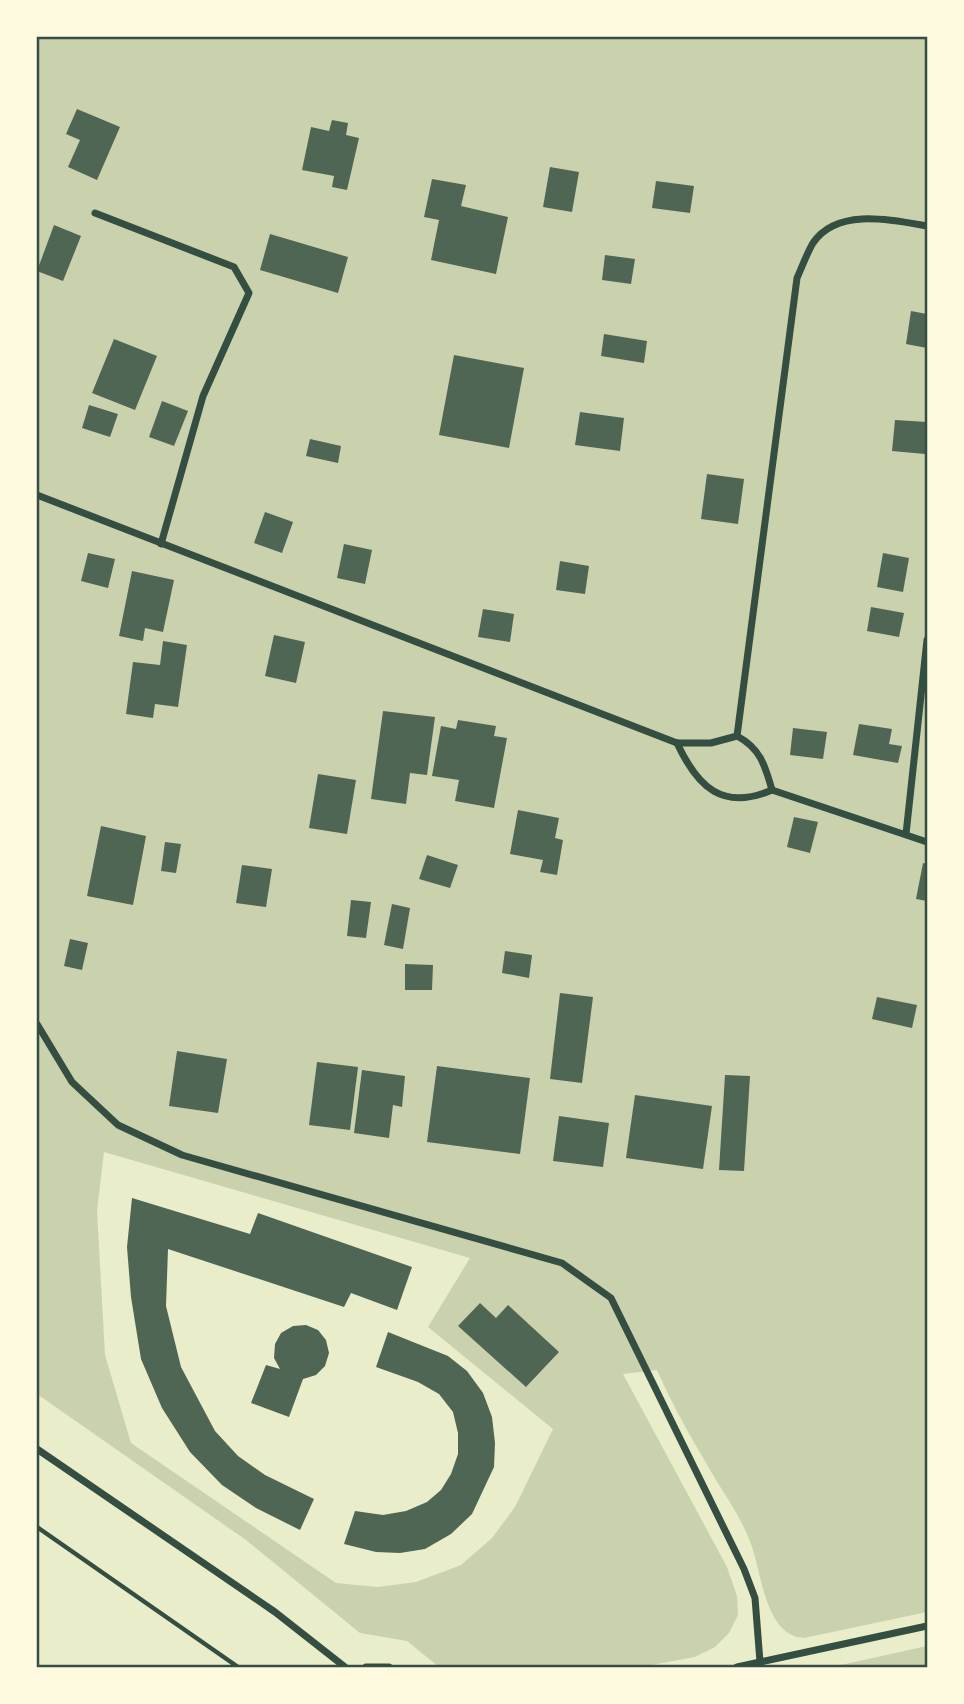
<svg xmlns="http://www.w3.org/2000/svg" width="964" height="1704" font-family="'DM Sans',sans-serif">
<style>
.green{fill:#cad2ad;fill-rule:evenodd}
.building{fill:#4f6655}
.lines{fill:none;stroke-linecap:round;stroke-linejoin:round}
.path{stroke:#344e41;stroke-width:4.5}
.minor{stroke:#344e41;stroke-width:7}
.neatline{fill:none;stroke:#344e41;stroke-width:2.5}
</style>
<rect width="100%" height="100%" fill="#e9edc9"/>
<g class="green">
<path d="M37 37H927V1612L804 1638C766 1636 762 1576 752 1547 744 1523 729 1501 716 1480 695 1444 674 1409 657 1370L623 1374 727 1567 737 1596 738 1615 729 1633 715 1647 695 1657 641 1667H439L407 1641 360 1633 246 1540 37 1394ZM104 1152 470 1258 428 1327 553 1429 515 1507 492 1538 461 1565 416 1582 378 1587 336 1583 131 1443 105 1355 97 1211Z"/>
<path d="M927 1646V1667H832Z"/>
</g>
<g class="building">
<path d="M77 109 120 127 97 180 68 167 80 140 66 134Z"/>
<path d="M332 120 348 123 346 135 359 138 347 190 332 187 334 176 302 170 311 127 329 131Z"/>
<path d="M550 167 579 172 572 212 543 207Z"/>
<path d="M432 179 466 185 461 206 508 217 496 274 431 260 439 220 424 217Z"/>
<path d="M656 181 694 186 690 213 652 208Z"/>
<path d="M54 225 81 236 63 281 37 271Z"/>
<path d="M270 234 348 257 338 293 260 270Z"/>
<path d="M605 255 635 259 631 284 602 280Z"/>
<path d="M911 311 927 314V348L906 344Z"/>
<path d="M604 334 647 341 644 363 601 356Z"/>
<path d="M114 339 157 356 135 410 92 393Z"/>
<path d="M454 355 524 368 509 448 439 435Z"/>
<path d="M162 401 188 411 174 446 149 437Z"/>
<path d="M89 405 118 414 110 437 82 428Z"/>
<path d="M580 412 624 418 620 451 575 445Z"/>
<path d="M895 420 927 422 925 454 892 451Z"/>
<path d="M310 439 341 446 338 463 306 456Z"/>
<path d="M707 474 744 479 738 524 701 519Z"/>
<path d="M265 512 293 522 282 553 254 543Z"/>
<path d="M344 544 372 550 365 584 337 578Z"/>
<path d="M88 553 115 559 108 588 81 581Z"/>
<path d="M883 553 909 558 903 592 877 587Z"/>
<path d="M560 561 589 566 585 594 556 590Z"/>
<path d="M132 571 174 580 163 632 145 628 143 641 119 636Z"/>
<path d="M871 607 904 613 899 637 867 631Z"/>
<path d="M483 609 514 614 510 642 478 637Z"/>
<path d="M274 635 305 642 296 683 265 676Z"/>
<path d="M163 641 187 645 178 707 155 704 153 718 126 714 133 662 160 665Z"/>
<path d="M383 711 435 717 427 775 410 773 406 804 371 799Z"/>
<path d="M458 720 496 726 494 736 507 738 494 808 455 801 459 780 432 776 441 726 456 729Z"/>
<path d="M859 724 892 729 889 744 902 746 898 763 853 755Z"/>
<path d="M793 728 827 732 823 759 790 755Z"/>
<path d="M318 774 356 780 347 834 309 828Z"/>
<path d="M518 810 559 818 555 838 563 840 557 875 540 872 543 860 510 854Z"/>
<path d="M794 817 818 822 810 853 787 847Z"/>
<path d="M101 826 146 836 133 905 87 896Z"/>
<path d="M165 842 181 844 176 873 161 871Z"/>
<path d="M427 855 458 865 450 888 419 879Z"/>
<path d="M923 863 927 864V901L916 899Z"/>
<path d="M242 865 272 869 266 907 236 903Z"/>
<path d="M351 900 371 902 366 938 347 936Z"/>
<path d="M392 904 410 908 403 949 384 945Z"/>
<path d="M70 939 88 943 82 970 64 966Z"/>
<path d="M505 951 532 955 529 978 502 973Z"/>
<path d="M405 964 433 965 432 990H405Z"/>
<path d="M560 993 593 997 582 1083 550 1079Z"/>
<path d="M877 997 917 1005 912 1028 872 1019Z"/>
<path d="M177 1051 227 1059 218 1113 169 1106Z"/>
<path d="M317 1062 358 1067 350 1130 309 1125Z"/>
<path d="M437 1066 530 1078 520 1154 427 1142Z"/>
<path d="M362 1070 405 1076 402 1107 393 1105 389 1138 354 1133Z"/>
<path d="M725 1075 750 1076 744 1171 719 1170Z"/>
<path d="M635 1095 712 1106 703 1169 626 1158Z"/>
<path d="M559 1116 609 1123 603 1167 553 1161Z"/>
<path d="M132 1198 250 1234 258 1213 412 1267 397 1310 351 1293 344 1307 168 1249 166 1306 181 1367 215 1431 238 1456 265 1475 314 1499 300 1530 256 1508 222 1485 190 1452 162 1408 141 1359 131 1297 127 1247Z"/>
<path d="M480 1303 496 1318 508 1305 559 1352 526 1387 458 1326Z"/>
<path d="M306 1325 318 1330 326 1340 329 1353 325 1366 316 1375 303 1379 289 1417 251 1403 266 1365 280 1369 274 1358 275 1344 281 1333 293 1326Z"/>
<path d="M388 1332 448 1356 467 1371 483 1393 492 1417 495 1443 494 1467 472 1514 451 1534 425 1549 400 1553 376 1552 344 1544 355 1511 383 1515 406 1511 427 1502 441 1490 451 1474 458 1454V1433L453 1412 439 1394 418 1382 376 1367Z"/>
</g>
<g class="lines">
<path class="path" d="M37 1527 238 1667"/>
<g class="minor">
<path d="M95 213 234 267 249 293 203 396 161 544"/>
<path d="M37 495 677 743H711L737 736 797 278C802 267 807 253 813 243 837 207 893 220 927 226"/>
<path d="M737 736C760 748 765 765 772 790"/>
<path d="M677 743C698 788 723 811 772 790L927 842"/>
<path d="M906 834 927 640"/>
<path d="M37 1024 72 1082 118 1125 182 1155 562 1263 611 1298 744 1569 755 1598 760 1662"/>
<path d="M37 1449 275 1612 345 1667"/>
<path d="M366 1667H389"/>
<path d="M737 1667 927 1626"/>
</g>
</g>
<rect width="964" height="1704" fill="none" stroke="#fefae0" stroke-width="77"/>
<rect x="38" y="38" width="888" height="1628" class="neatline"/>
</svg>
